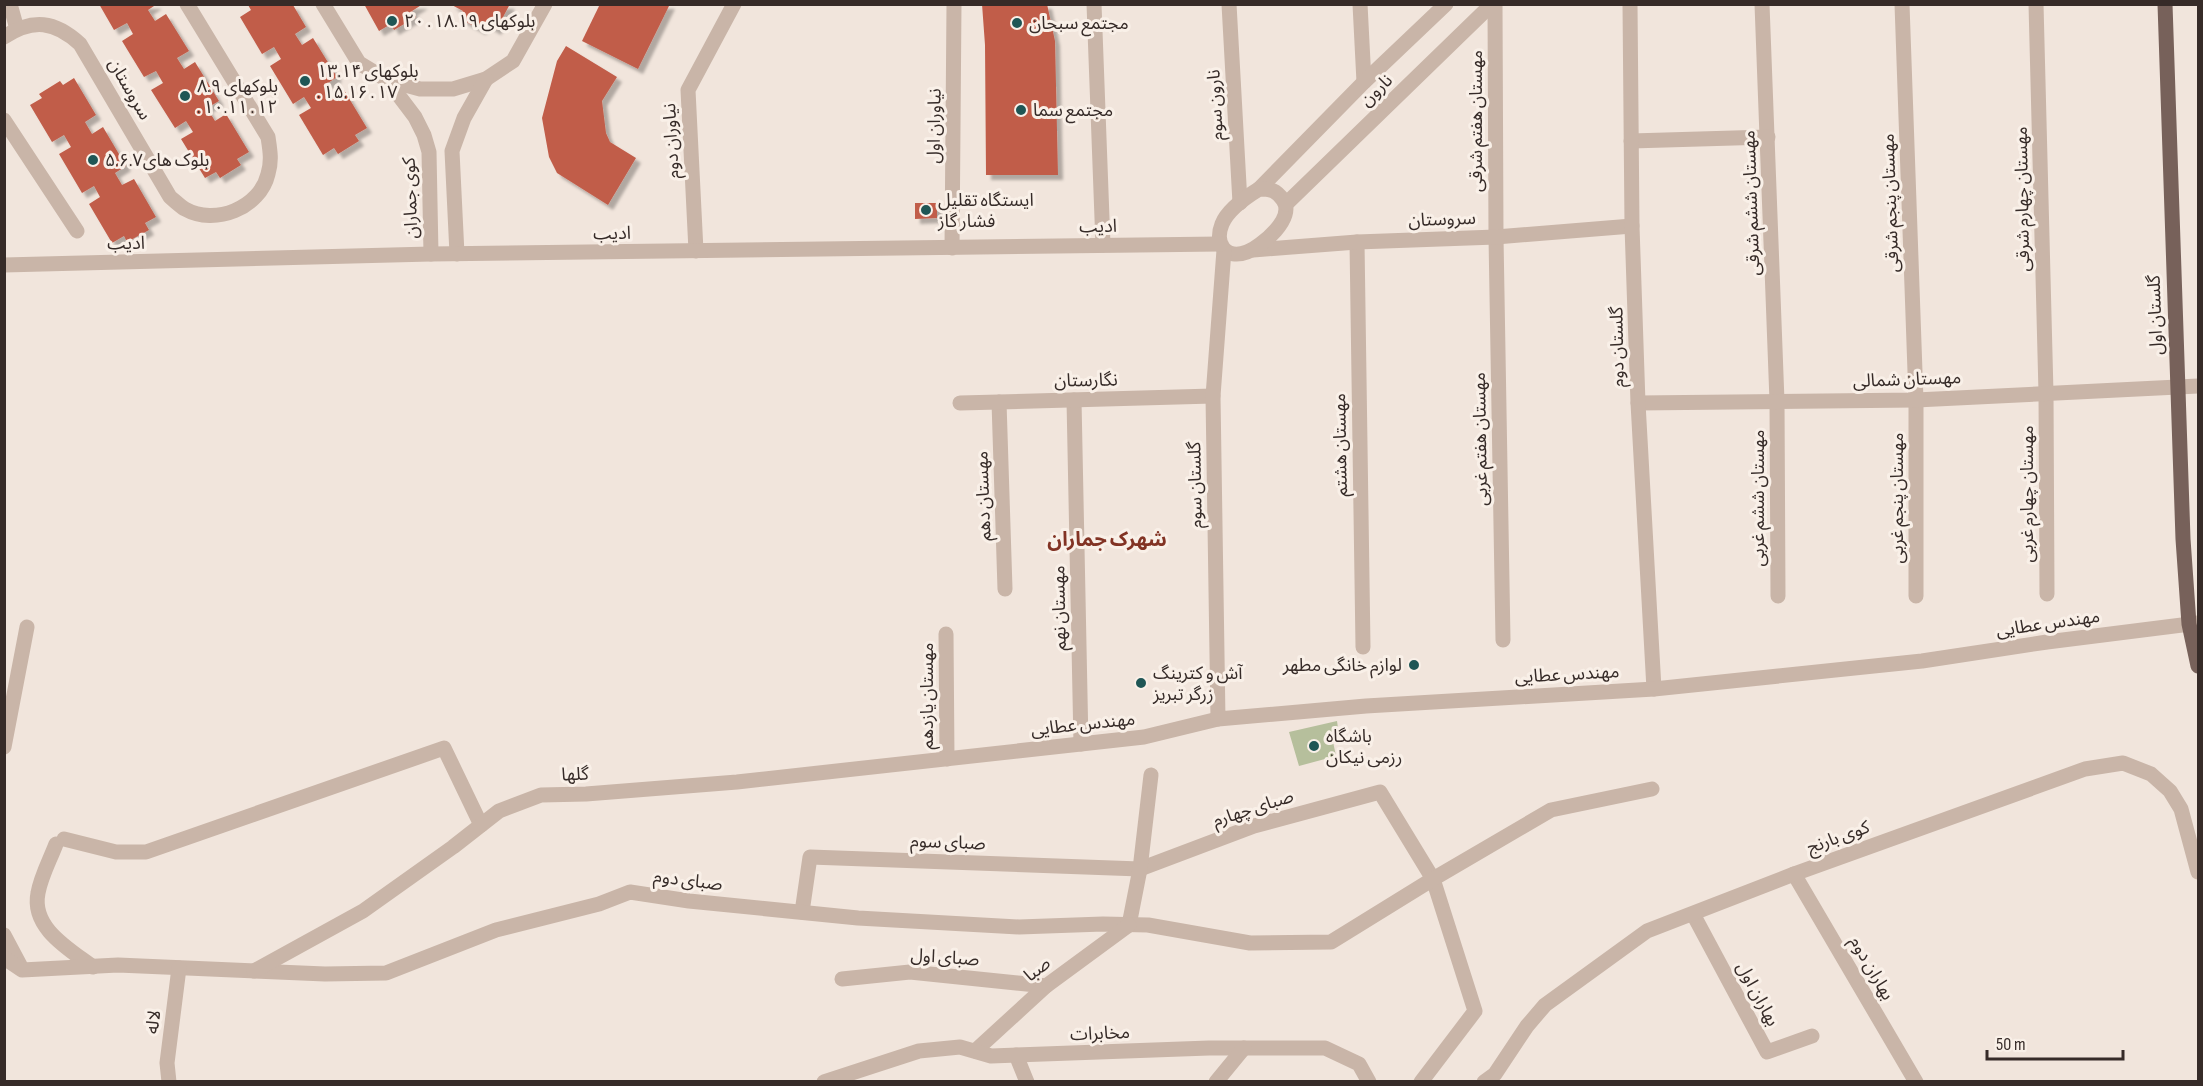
<svg xmlns="http://www.w3.org/2000/svg" width="2203" height="1086" font-family="'Sofia Sans Condensed','Noto Sans Arabic',sans-serif">
<style>
.green{fill:#b6bf9c}
.building{fill:#c15d4a;filter:url(#shadow)}
.lines{fill:none;stroke-linecap:round;stroke-linejoin:round}
.minor{stroke:#c9b5a8;stroke-width:15}
.tertiary{stroke:#c9b5a8;stroke-width:15}
.primary{stroke:#77615a;stroke-width:15}
.poi-dot{fill:#1f5655;stroke:#f9f0e8;stroke-width:2}
.labels{text-anchor:middle;stroke-width:6;stroke-linejoin:round;paint-order:stroke}
.poi-label{font-size:18px;fill:#362b28;stroke:#f9f0e8;text-anchor:start}
.street-label{font-size:18px;fill:#362b28;stroke:#f9f0e8}
.neighbourhood-label{font-size:20px;font-weight:bold;fill:#823324;stroke:#f9f0e8}
</style>
<defs>
<filter id="shadow"><feDropShadow dx="5" dy="5" stdDeviation="1.5" flood-color="#0004"/></filter>
</defs>
<rect width="100%" height="100%" fill="#f1e5dc"/>
<path class="green" d="M1337 721 1339 735 1332 737 1336 756 1299 766 1289 732Z"/>
<g class="building">
<path d="M99 4H157L148 10 155 21 166 14 189 51 177 58 184 69 195 62 219 101 207 108 215 121 226 114 249 152 237 159 241 165 220 178 216 172 205 178 181 139 193 132 186 121 175 128 151 90 163 83 156 71 144 77 122 41 133 34 127 23 114 30Z"/>
<path d="M364 4H423L412 11 416 17 394 30 391 24 379 31Z"/>
<path d="M450 4H510L496 30 485 23 481 30 459 18 463 11Z"/>
<path d="M600 4H670L638 69 582 41Z"/>
<path d="M982 4H1047L1055 41 1058 175H986L985 45Z"/>
<path d="M248 5H293L306 27 295 34 302 45 313 38 337 77 325 85 333 97 344 90 367 128 355 135 359 141 338 154 334 148 323 155 299 115 311 108 304 97 293 104 270 66 281 59 274 47 262 54 240 17 251 10Z"/>
<path d="M566 46 617 77 602 101 606 133 610 142 636 158 608 205 557 173 549 157 542 118 557 61Z"/>
<path d="M74 78 96 115 85 122 92 134 103 127 126 166 115 173 122 185 134 179 156 217 145 223 149 230 127 242 124 236 112 243 89 204 100 197 94 186 82 193 59 154 71 147 64 135 52 142 30 105 42 98 39 94 60 81 63 85Z"/>
<path d="M915 203H937V218L915 219Z"/>
</g>
<g class="lines">
<g class="minor">
<path d="M10 4 17 29"/>
<path d="M323 4 359 63 387 80 420 89H453L486 79 513 61 545 4"/>
<path d="M1094 4 1103 245"/>
<path d="M1229 4 1240 203"/>
<path d="M1360 4 1364 82"/>
<path d="M1495 4 1496 237 1503 640"/>
<path d="M1762 4 1777 401 1778 596"/>
<path d="M1902 4 1916 400V596"/>
<path d="M2036 4 2046 393 2047 594"/>
<path d="M4 37C33 18 55 21 80 44L170 197C175 201 180 206 185 209 215 226 260 208 268 174 272 161 270 150 268 137L187 4"/>
<path d="M387 80 415 117 424 135 429 152 431 254"/>
<path d="M4 120 77 231"/>
<path d="M1631 141 1768 137"/>
<path d="M1357 242 1363 647"/>
<path d="M952 248 954 4"/>
<path d="M1253 250 1357 242 1496 237 1632 226"/>
<path d="M696 251 688 90 734 4"/>
<path d="M457 254 452 151 464 118 486 79"/>
<path d="M1074 400 1081 744"/>
<path d="M999 402 1005 589"/>
<path d="M960 403 1213 396"/>
<path d="M1638 403 1916 400 2198 386"/>
<path d="M946 634 947 759"/>
<path d="M4 747 27 627"/>
<path d="M64 839 116 852H146L444 748 481 825"/>
<path d="M56 844C50 860 41 876 38 893 31 928 69 949 93 967"/>
<path d="M1794 874 1916 1082"/>
<path d="M802 912 810 857 1140 869 1254 826 1380 792 1433 879 1475 1011 1421 1082"/>
<path d="M1693 914 1767 1052 1812 1036"/>
<path d="M1129 925 1140 869 1151 775"/>
<path d="M4 935 21 967"/>
<path d="M4 958 22 970 118 965 325 974 386 973 496 930 599 904 630 892 689 901 858 918 1019 927 1103 924 1148 925 1250 943 1331 942 1433 879 1551 810 1652 789"/>
<path d="M254 971 363 911 453 847 499 811 541 795 586 794 737 782 1144 737 1218 719"/>
<path d="M842 979 910 972 1046 986"/>
<path d="M975 1051 1046 986 1129 925"/>
<path d="M1016 1055 1027 1082"/>
<path d="M169 1082 167 1063 179 968"/>
<path d="M824 1082 919 1051 960 1047 991 1056 1209 1048H1325L1359 1064 1369 1082"/>
<path d="M1216 1082 1244 1048"/>
<path d="M1484 1082 1495 1074 1527 1026 1545 1005 1647 931 1794 874 2085 769 2123 763 2151 774 2170 791 2181 809 2198 872"/>
</g>
<g class="tertiary">
<path d="M1630 4 1632 226 1638 403 1654 689"/>
<path d="M1259 189 1364 82 1446 4"/>
<path d="M1259 189C1271 189 1276 190 1283 200 1296 218 1262 246 1247 252 1226 260 1214 244 1222 224 1228 209 1246 197 1259 189Z"/>
<path d="M1286 204 1492 4"/>
<path d="M1224 250 1213 396 1218 719 1366 706 1654 689 1922 661 2047 642 2198 623"/>
<path d="M4 265 431 254 1220 244"/>
</g>
<path class="primary" d="M2165 4 2183 539 2189 624 2198 666"/>
</g>
<g class="poi-dot">
<circle cx="392" cy="21" r="6"/>
<circle cx="1017" cy="23" r="6"/>
<circle cx="305" cy="81" r="6"/>
<circle cx="185" cy="96" r="6"/>
<circle cx="1021" cy="110" r="6"/>
<circle cx="93" cy="160" r="6"/>
<circle cx="926" cy="210" r="6"/>
<circle cx="1414" cy="665" r="6"/>
<circle cx="1141" cy="683" r="6"/>
<circle cx="1314" cy="746" r="6"/>
</g>
<g class="labels">
<g class="poi-label">
<text x="404" y="27">بلوکهای ۱۸.۱۹ . ۲۰</text>
<text x="1029" y="29">مجتمع سبحان</text>
<text x="317" y="77">بلوکهای ۱۳.۱۴<tspan x="317" dy="21">. ۱۵.۱۶ . ۱۷</tspan></text>
<text x="197" y="92">بلوکهای ۸.۹<tspan x="197" dy="21">. ۱۰.۱۱ . ۱۲</tspan></text>
<text x="1033" y="116">مجتمع سما</text>
<text x="105" y="166">بلوک های۵.۶.۷</text>
<text x="938" y="206">ایستگاه تقلیل<tspan x="938" dy="21">فشار گاز</tspan></text>
<text x="1402" y="671" text-anchor="end">لوازم خانگی مطهر</text>
<text x="1153" y="679">آش و کترینگ<tspan x="1153" dy="21">زرگر تبریز</tspan></text>
<text x="1326" y="742">باشگاه<tspan x="1326" dy="21">رزمی نیکان</tspan></text>
</g>
<g class="street-label">
<text transform="translate(130 89) rotate(60)" y="6">سروستان</text>
<text transform="translate(1376 90) rotate(-44)" y="6">نارون</text>
<text transform="translate(1215 105) rotate(-93)" y="6">نارون سوم</text>
<text transform="translate(1476 121) rotate(-90)" y="6">مهستان هفتم شرقی</text>
<text transform="translate(934 126) rotate(-89)" y="6">نیاوران اول</text>
<text transform="translate(671 141) rotate(-93)" y="6">نیاوران دوم</text>
<text transform="translate(410 198) rotate(-92)" y="6">کوی جماران</text>
<text transform="translate(2022 199) rotate(-91)" y="6">مهستان چهارم شرقی</text>
<text transform="translate(1751 203) rotate(-92)" y="6">مهستان ششم شرقی</text>
<text transform="translate(1890 203) rotate(-92)" y="6">مهستان پنجم شرقی</text>
<text transform="translate(1442 219) rotate(-2)" y="6">سروستان</text>
<text transform="translate(1098 226) rotate(-1)" y="6">ادیب</text>
<text transform="translate(612 233) rotate(-1)" y="6">ادیب</text>
<text transform="translate(126 243) rotate(-1)" y="6">ادیب</text>
<text transform="translate(2155 315) rotate(-92)" y="6">گلستان اول</text>
<text transform="translate(1617 347) rotate(-91)" y="6">گلستان دوم</text>
<text transform="translate(1907 379) rotate(-2)" y="6">مهستان شمالی</text>
<text transform="translate(1086 380) rotate(-1)" y="6">نگارستان</text>
<text transform="translate(1480 439) rotate(-91)" y="6">مهستان هفتم غربی</text>
<text transform="translate(1340 445) rotate(-91)" y="6">مهستان هشتم</text>
<text transform="translate(1195 485) rotate(-91)" y="6">گلستان سوم</text>
<text transform="translate(2027 494) rotate(-90)" y="6">مهستان چهارم غربی</text>
<text transform="translate(983 496) rotate(-92)" y="6">مهستان دهم</text>
<text transform="translate(1758 498) rotate(-90)" y="6">مهستان ششم غربی</text>
<text transform="translate(1897 498) rotate(-90)" y="6">مهستان پنجم غربی</text>
<text transform="translate(1059 608) rotate(-91)" y="6">مهستان نهم</text>
<text transform="translate(2048 623) rotate(-8)" y="6">مهندس عطایی</text>
<text transform="translate(1567 674) rotate(-3)" y="6">مهندس عطایی</text>
<text transform="translate(927 696) rotate(-90)" y="6">مهستان یازدهم</text>
<text transform="translate(1083 724) rotate(-6)" y="6">مهندس عطایی</text>
<text transform="translate(575 774) rotate(-2)" y="6">گلها</text>
<text transform="translate(1253 808) rotate(-18)" y="6">صبای چهارم</text>
<text transform="translate(1838 837) rotate(-20)" y="6">کوی بارنج</text>
<text transform="translate(948 842) rotate(2)" y="6">صبای سوم</text>
<text transform="translate(688 880) rotate(7)" y="6">صبای دوم</text>
<text transform="translate(945 957) rotate(4)" y="6">صبای اول</text>
<text transform="translate(1872 968) rotate(60)" y="6">بهاران دوم</text>
<text transform="translate(1037 969) rotate(-39)" y="6">صبا</text>
<text transform="translate(1758 994) rotate(62)" y="6">بهاران اول</text>
<text transform="translate(153 1022) rotate(-83)" y="6">لاله</text>
<text transform="translate(1100 1033) rotate(-2)" y="6">مخابرات</text>
</g>
<g class="neighbourhood-label">
<text x="1107" y="546">شهرک جماران</text>
</g>
</g>
<rect width="2203" height="1086" fill="none" stroke="#362b28" stroke-width="12"/>
<path d="M1987 1050v9h136v-9" fill="none" stroke="#362b28" stroke-width="3"/>
<text x="1996" y="1050" font-size="18" fill="#362b28" stroke="#f9f0e8" stroke-width="4.5" paint-order="stroke">50 m</text>
</svg>
